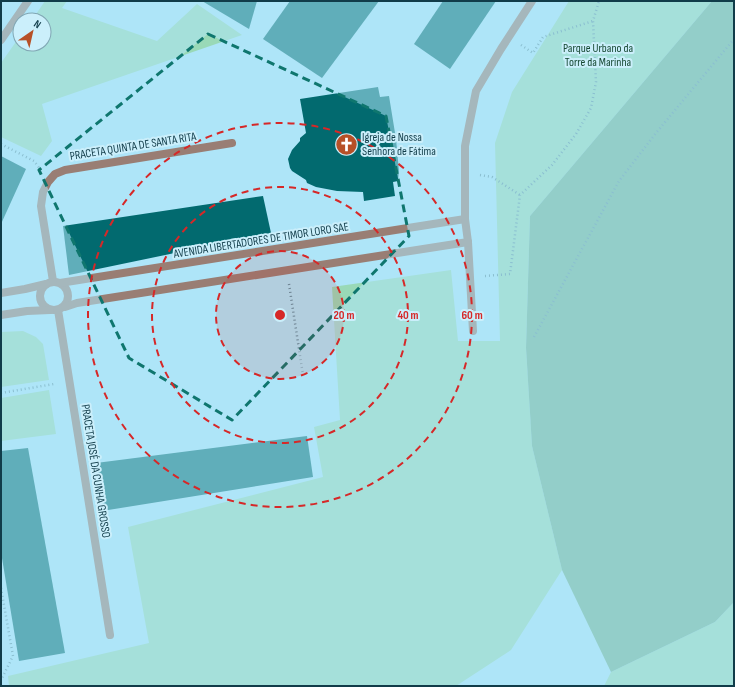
<svg xmlns="http://www.w3.org/2000/svg" width="735" height="687" font-family="'Sofia Sans Condensed',sans-serif">
<style>
.green{fill:#99d9b7}
.forest{fill:#72b191}
.building{fill:#026a6f}
.lines{fill:none;stroke-linecap:round;stroke-linejoin:round}
.path{stroke:#5f90a0;stroke-width:2.5;stroke-dasharray:1 3;stroke-linecap:butt}
.lane{stroke:#997e74;stroke-width:8}
.street{stroke:#997e74;stroke-width:8}
.marked{fill:none;stroke:#0f766e;stroke-width:3;stroke-dasharray:8 5;stroke-linejoin:round}
.ring{fill:none;stroke:#d62828;stroke-width:2;stroke-dasharray:7 5}
.labels{text-anchor:middle;stroke-width:4;stroke-linejoin:round;paint-order:stroke}
.park-label{font-size:12px;fill:#164832;stroke:#cbeffb}
.poi-label{font-size:12px;fill:#113c49;stroke:#cbeffb;text-anchor:start}
.street-label{font-size:12px;fill:#113c49;stroke:#cbeffb}
.centre{fill:#d62828;stroke:#cbeffb;stroke-width:2}
.ring-label{font-size:12px;text-anchor:middle;font-weight:bold;fill:#d62828;stroke:#cbeffb;stroke-width:4;stroke-linejoin:round;paint-order:stroke}
</style>
<rect width="100%" height="100%" fill="#aee5f8"/>
<g class="green">
<path d="M45 1H67L62 8 157 41 197 4 242 35 42 104 52 141 41 156 1 137V63L20 36V44H44V20H32Z"/>
<path d="M569 1H712L530 216 526 348 532 446 562 570 511 650 456 686H9L8 676 149 643 128 527 323 477 314 427 340 420 332 287 451 270 458 341H500L495 143 512 92Z"/>
<path d="M23 331 36 337 43 344 49 380 1 387V332Z"/>
<path d="M49 390 56 434 1 441V398Z"/>
<path d="M734 602V686H604L611 672 715 622Z"/>
</g>
<path class="forest" d="M712 1H734V602L715 622 611 672 562 570 532 446 526 348 530 216Z"/>
<g class="building">
<path d="M202 1H257L249 29Z"/>
<path d="M290 1H379L322 78 263 39Z"/>
<path d="M443 1H496L450 69 414 44Z"/>
<path d="M378 87 380 97 389 96 396 139 399 171 398 181 393 182 395 196 364 201 363 192 337 191 316 187 307 183 306 180 292 171 290 168 288 159 292 150 300 141V138L306 133 300 99Z"/>
<path d="M1 156 26 169 1 224Z"/>
<path d="M263 196 271 233 69 275 63 226Z"/>
<path d="M307 436 313 477 102 511 96 463Z"/>
<path d="M28 448 65 653 19 661 1 552V451Z"/>
</g>
<g class="lines">
<g class="path">
<path d="M521 45 533 53 543 37 593 21"/>
<path d="M1 144 34 161 40 169"/>
<path d="M480 175 492 177 520 195"/>
<path d="M485 276 510 274 520 195 552 165 576 134 591 108 596 82 593 21 599 1"/>
<path d="M289 284 303 375"/>
<path d="M534 337 619 181 656 133 734 39"/>
<path d="M1 393 54 384"/>
<path d="M1 588 13 656 1 680"/>
</g>
<path class="lane" d="M468 242 473 331"/>
<g class="street">
<path d="M1 40 28 1"/>
<path d="M53 281 41 206 43 192 48 182 55 174 65 170 232 143"/>
<circle cx="54" cy="296" r="14"/>
<path d="M60 283 465 219"/>
<path d="M1 293 25 289 46 284"/>
<path d="M65 307 77 303 468 242 465 219V146L476 91 501 49 532 1"/>
<path d="M58 310 110 635"/>
<path d="M1 315 27 311 50 310"/>
</g>
</g>
<path d="M0 0H735V687H0ZM208 34 386 116 409 236 232 420 129 358 39 170Z" fill="#aee5f8" fill-opacity=".55" fill-rule="evenodd"/>
<path class="marked" d="M208 34 386 116 409 236 232 420 129 358 39 170Z"/>
<circle cx="280" cy="315" r="64" fill="#d62828" fill-opacity=".12"/>
<g class="ring">
<circle cx="280" cy="315" r="64"/>
<circle cx="280" cy="315" r="128"/>
<circle cx="280" cy="315" r="192"/>
</g>
<defs>
<symbol id="church-disc" viewBox="-11 -11 22 22"><circle r="9.5" fill="#b75027" stroke="#cbeffb"/><path d="M-1.2-6h2.4v3.5h3.3v2.4h-3.3V6h-2.4V-.1h-3.3v-2.4h3.3Z" fill="#fff"/></symbol>
</defs>
<g fill-rule="evenodd">
<use href="#church-disc" x="334" y="132" width="25" height="25"/>
</g>
<g class="labels">
<g class="park-label">
<text x="598" y="52">Parque Urbano da<tspan x="598" dy="14">Torre da Marinha</tspan></text>
</g>
<g class="poi-label">
<text x="362" y="141">Igreja de Nossa<tspan x="362" dy="14">Senhora de Fátima</tspan></text>
</g>
<g class="street-label">
<text transform="translate(133 146) rotate(-9)" y="4">PRACETA QUINTA DE SANTA RITA</text>
<text transform="translate(261 240) rotate(-9)" y="4">AVENIDA LIBERTADORES DE TIMOR LORO SAE</text>
<text transform="translate(96 471) rotate(81)" y="4">PRACETA JOSÉ DA CUNHA GROSSO</text>
</g>
</g>
<circle cx="280" cy="315" r="6" class="centre"/>
<g class="ring-label">
<text x="344" y="319">20 m</text>
<text x="408" y="319">40 m</text>
<text x="472" y="319">60 m</text>
</g>
<rect width="735" height="687" fill="none" stroke="#113c49" stroke-width="4"/>
<g transform="translate(32 32) rotate(34)"><circle r="19" fill="#cbeffb" stroke="#81a7b4"/>
<path d="M0-3L7 15L0 10L-7 15Z" fill="#b75027"/>
<text y="-6" font-size="11" font-weight="bold" text-anchor="middle" fill="#113c49">N</text>
</g>
</svg>
